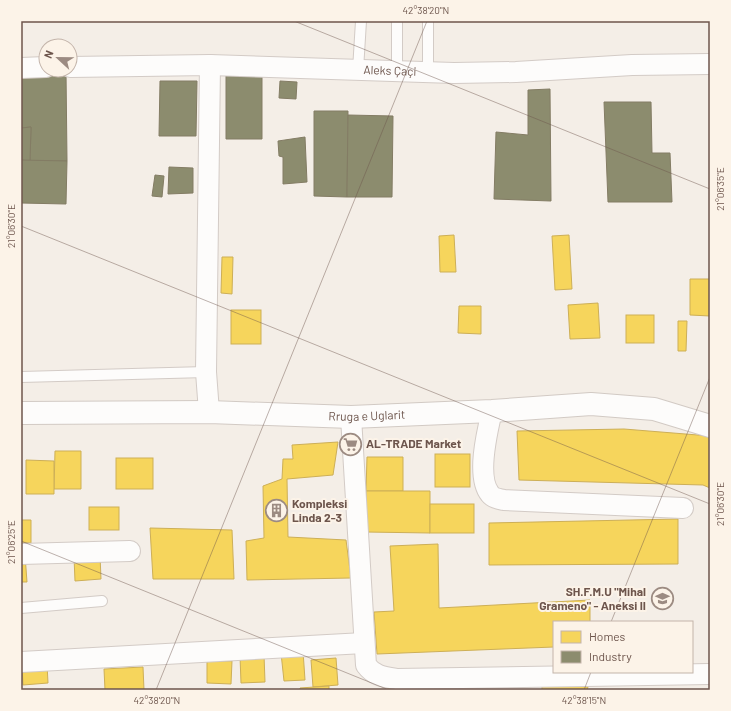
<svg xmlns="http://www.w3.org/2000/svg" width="731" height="711" font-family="Barlow,sans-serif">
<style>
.homes{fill:#f6d55c;stroke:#cdaf57}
.industry{fill:#8c8c6e;stroke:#837c64}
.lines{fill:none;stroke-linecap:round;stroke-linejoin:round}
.lane-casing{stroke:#d3cbc6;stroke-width:12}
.street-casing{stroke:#d3cbc6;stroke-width:22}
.secondary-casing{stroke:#d2cac4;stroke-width:24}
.lane{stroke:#fdfcfb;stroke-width:10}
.street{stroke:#fdfcfb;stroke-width:20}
.secondary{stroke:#fdfcfb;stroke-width:22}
.ticks{fill:none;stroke:#6d554c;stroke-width:1;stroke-opacity:0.45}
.labels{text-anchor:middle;stroke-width:4;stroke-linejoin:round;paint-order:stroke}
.street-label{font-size:12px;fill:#6d554c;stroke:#fcf3e8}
.poi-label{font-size:12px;font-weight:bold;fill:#6d554c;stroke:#fcf3e8;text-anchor:start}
.neatline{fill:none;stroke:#6d554c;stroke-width:1.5}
.ticks-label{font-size:10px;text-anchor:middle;fill:#6d554c}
</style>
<rect width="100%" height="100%" fill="#f4eee7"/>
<g class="homes">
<path d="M454 235 456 272H440L439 236Z"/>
<path d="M569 235 572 289 555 290 552 236Z"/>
<path d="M222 257H233L232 294 221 293Z"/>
<path d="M690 279H710V316L690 315Z"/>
<path d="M598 303 600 338 570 339 568 305Z"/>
<path d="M459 306H481V334L458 333Z"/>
<rect x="231" y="310" width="30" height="34"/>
<rect x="626" y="315" width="28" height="28"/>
<path d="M678 321H687L686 351H678Z"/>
<path d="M624 429 710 436V488L703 485 519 480 517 431Z"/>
<path d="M338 442 333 475 287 479 288 537 346 540 351 578 247 580 246 541 264 538 263 486 282 479 283 459H293L292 445Z"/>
<path d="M55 451H81V489H54Z"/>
<rect x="435" y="454" width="35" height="33"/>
<path d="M367 457H403V491H366Z"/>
<rect x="116" y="458" width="37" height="31"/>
<path d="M26 460 54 461V494H26Z"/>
<path d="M366 491H430V533L366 532Z"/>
<rect x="430" y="504" width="44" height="29"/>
<rect x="89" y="507" width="30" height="23"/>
<path d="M678 519V564L489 565V523Z"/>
<path d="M21 520H31V543L21 542Z"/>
<path d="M150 528 232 530 234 579H153Z"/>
<path d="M438 544 439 608 590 600V622H554V647L377 654 374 612 394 611 390 546Z"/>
<path d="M25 555 27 582H21V556Z"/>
<path d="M100 555 101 579 75 581 74 557Z"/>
<path d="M303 651 305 680 284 681 281 653Z"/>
<path d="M264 655 265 682 241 683 240 656Z"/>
<path d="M336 658 338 685 313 687 311 660Z"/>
<path d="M207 661H232L231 684 207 683Z"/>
<path d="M47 664 48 683 23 685 22 666Z"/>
<path d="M143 667 144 690H105L104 669Z"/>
<path d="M462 681V690H436V682Z"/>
<path d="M416 683 417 690H388V686Z"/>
<path d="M542 683 588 687 587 690H542Z"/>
<path d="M329 686V690H300V688Z"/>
</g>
<g class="industry">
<path d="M66 72 67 161H30L31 127 21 128V73Z"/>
<path d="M226 74 262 75V139H226Z"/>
<path d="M160 81H197L196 136H159Z"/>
<path d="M280 81 297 82 296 99 279 98Z"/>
<path d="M550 89 551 201 494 199 496 132 528 135V90Z"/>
<path d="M604 102H651L652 153H670L672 202H608Z"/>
<path d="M314 111H348L347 197 314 196Z"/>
<path d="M348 115 393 116 392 197H347Z"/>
<path d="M31 127 30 161 21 160V128Z"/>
<path d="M305 137 307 182 283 184V157L279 156 278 141Z"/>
<path d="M21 160 67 161 66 204 21 203Z"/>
<path d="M169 167 193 168V193L168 194Z"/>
<path d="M155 175 164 176 162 197 152 196Z"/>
</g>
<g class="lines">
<defs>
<g id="lane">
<path d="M397 21V72"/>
<path d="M428 21V73"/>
<path d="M358 70 361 21"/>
<path d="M21 377 206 372"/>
<path d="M21 608 102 601"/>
</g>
<g id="street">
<path id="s1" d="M70 67 210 65 454 73 516 72 632 65 710 64"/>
<path d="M21 68 46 67"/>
<path d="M492 411C487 432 476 477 490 494 493 498 499 499 504 500L683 508"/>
<path d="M209 412 206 372 210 65"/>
<path d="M351 417 366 665C374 676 384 677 397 679L710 674"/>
<path d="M21 554 130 551"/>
<path d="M21 662 364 643"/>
</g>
<g id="secondary">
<path id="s2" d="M21 413 209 412 351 417 492 411 591 404 654 409 710 426"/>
</g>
</defs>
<use href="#lane" class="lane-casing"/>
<use href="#street" class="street-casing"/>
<use href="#secondary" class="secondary-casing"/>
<use href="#lane" class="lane"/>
<use href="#street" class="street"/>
<use href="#secondary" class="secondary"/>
</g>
<path class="ticks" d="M294 21 710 189M21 226 710 504M21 541 389 690M611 622 710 377M156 690 427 21M584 690 591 672"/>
<defs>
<symbol id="supermarket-ring" viewBox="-11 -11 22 22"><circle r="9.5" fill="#fcf3e8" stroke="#9c8b82" stroke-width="1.5"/><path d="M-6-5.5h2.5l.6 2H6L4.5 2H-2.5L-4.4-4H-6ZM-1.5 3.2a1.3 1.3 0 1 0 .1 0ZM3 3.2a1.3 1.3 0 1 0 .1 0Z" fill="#9c8b82"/></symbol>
<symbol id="building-ring" viewBox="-11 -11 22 22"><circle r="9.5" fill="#fcf3e8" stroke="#9c8b82" stroke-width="1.5"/><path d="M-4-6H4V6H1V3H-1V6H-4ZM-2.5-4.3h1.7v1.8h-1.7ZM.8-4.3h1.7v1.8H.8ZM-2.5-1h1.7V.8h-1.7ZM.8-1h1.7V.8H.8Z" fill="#9c8b82"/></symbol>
<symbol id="school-ring" viewBox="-11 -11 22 22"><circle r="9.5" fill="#fcf3e8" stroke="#9c8b82" stroke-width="1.5"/><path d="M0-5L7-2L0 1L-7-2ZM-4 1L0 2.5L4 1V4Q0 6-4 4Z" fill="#9c8b82"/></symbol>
</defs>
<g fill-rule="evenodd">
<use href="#supermarket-ring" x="338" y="432" width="25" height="25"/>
<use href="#building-ring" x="264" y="498" width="25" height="25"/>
<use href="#school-ring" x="650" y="586" width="25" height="25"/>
</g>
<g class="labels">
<g class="street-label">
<text dy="4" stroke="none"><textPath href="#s1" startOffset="320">Aleks Çaçi</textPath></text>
<text dy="4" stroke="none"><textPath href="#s2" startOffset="346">Rruga e Uglarit</textPath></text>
</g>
<g class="poi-label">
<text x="366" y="448">AL-TRADE Market</text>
<text x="292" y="508">Kompleksi<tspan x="292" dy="14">Linda 2-3</tspan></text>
<text x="646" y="596" text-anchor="end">SH.F.M.U "Mihal<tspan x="646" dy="14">Grameno" - Aneksi II</tspan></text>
</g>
</g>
<rect width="731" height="711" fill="none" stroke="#fcf3e8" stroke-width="44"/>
<rect x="553" y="621" width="140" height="52" fill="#fcf3e8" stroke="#c3b4aa"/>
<rect x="561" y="631" width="20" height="12" fill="#f6d55c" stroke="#c3b4aa"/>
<text x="589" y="641" font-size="12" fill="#6d554c">Homes</text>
<rect x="561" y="651" width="20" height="12" fill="#8c8c6e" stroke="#c3b4aa"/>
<text x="589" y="661" font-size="12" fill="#6d554c">Industry</text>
<g transform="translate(58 58) rotate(292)"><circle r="19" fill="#fcf3e8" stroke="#c3b4aa"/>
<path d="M0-3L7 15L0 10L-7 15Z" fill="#9c8b82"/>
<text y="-6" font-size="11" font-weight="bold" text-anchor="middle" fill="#6d554c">N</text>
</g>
<rect x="22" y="22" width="687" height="667" class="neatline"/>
<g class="ticks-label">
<text x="426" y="14">42°38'20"N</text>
<text transform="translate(720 189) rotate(-90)" y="4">21°06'35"E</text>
<text transform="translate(11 226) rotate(-90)" y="4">21°06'30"E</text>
<text transform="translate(720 504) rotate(-90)" y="4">21°06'30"E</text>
<text transform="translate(11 542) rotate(-90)" y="4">21°06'25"E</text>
<text x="157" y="704">42°38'20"N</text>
<text x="584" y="704">42°38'15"N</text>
</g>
</svg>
